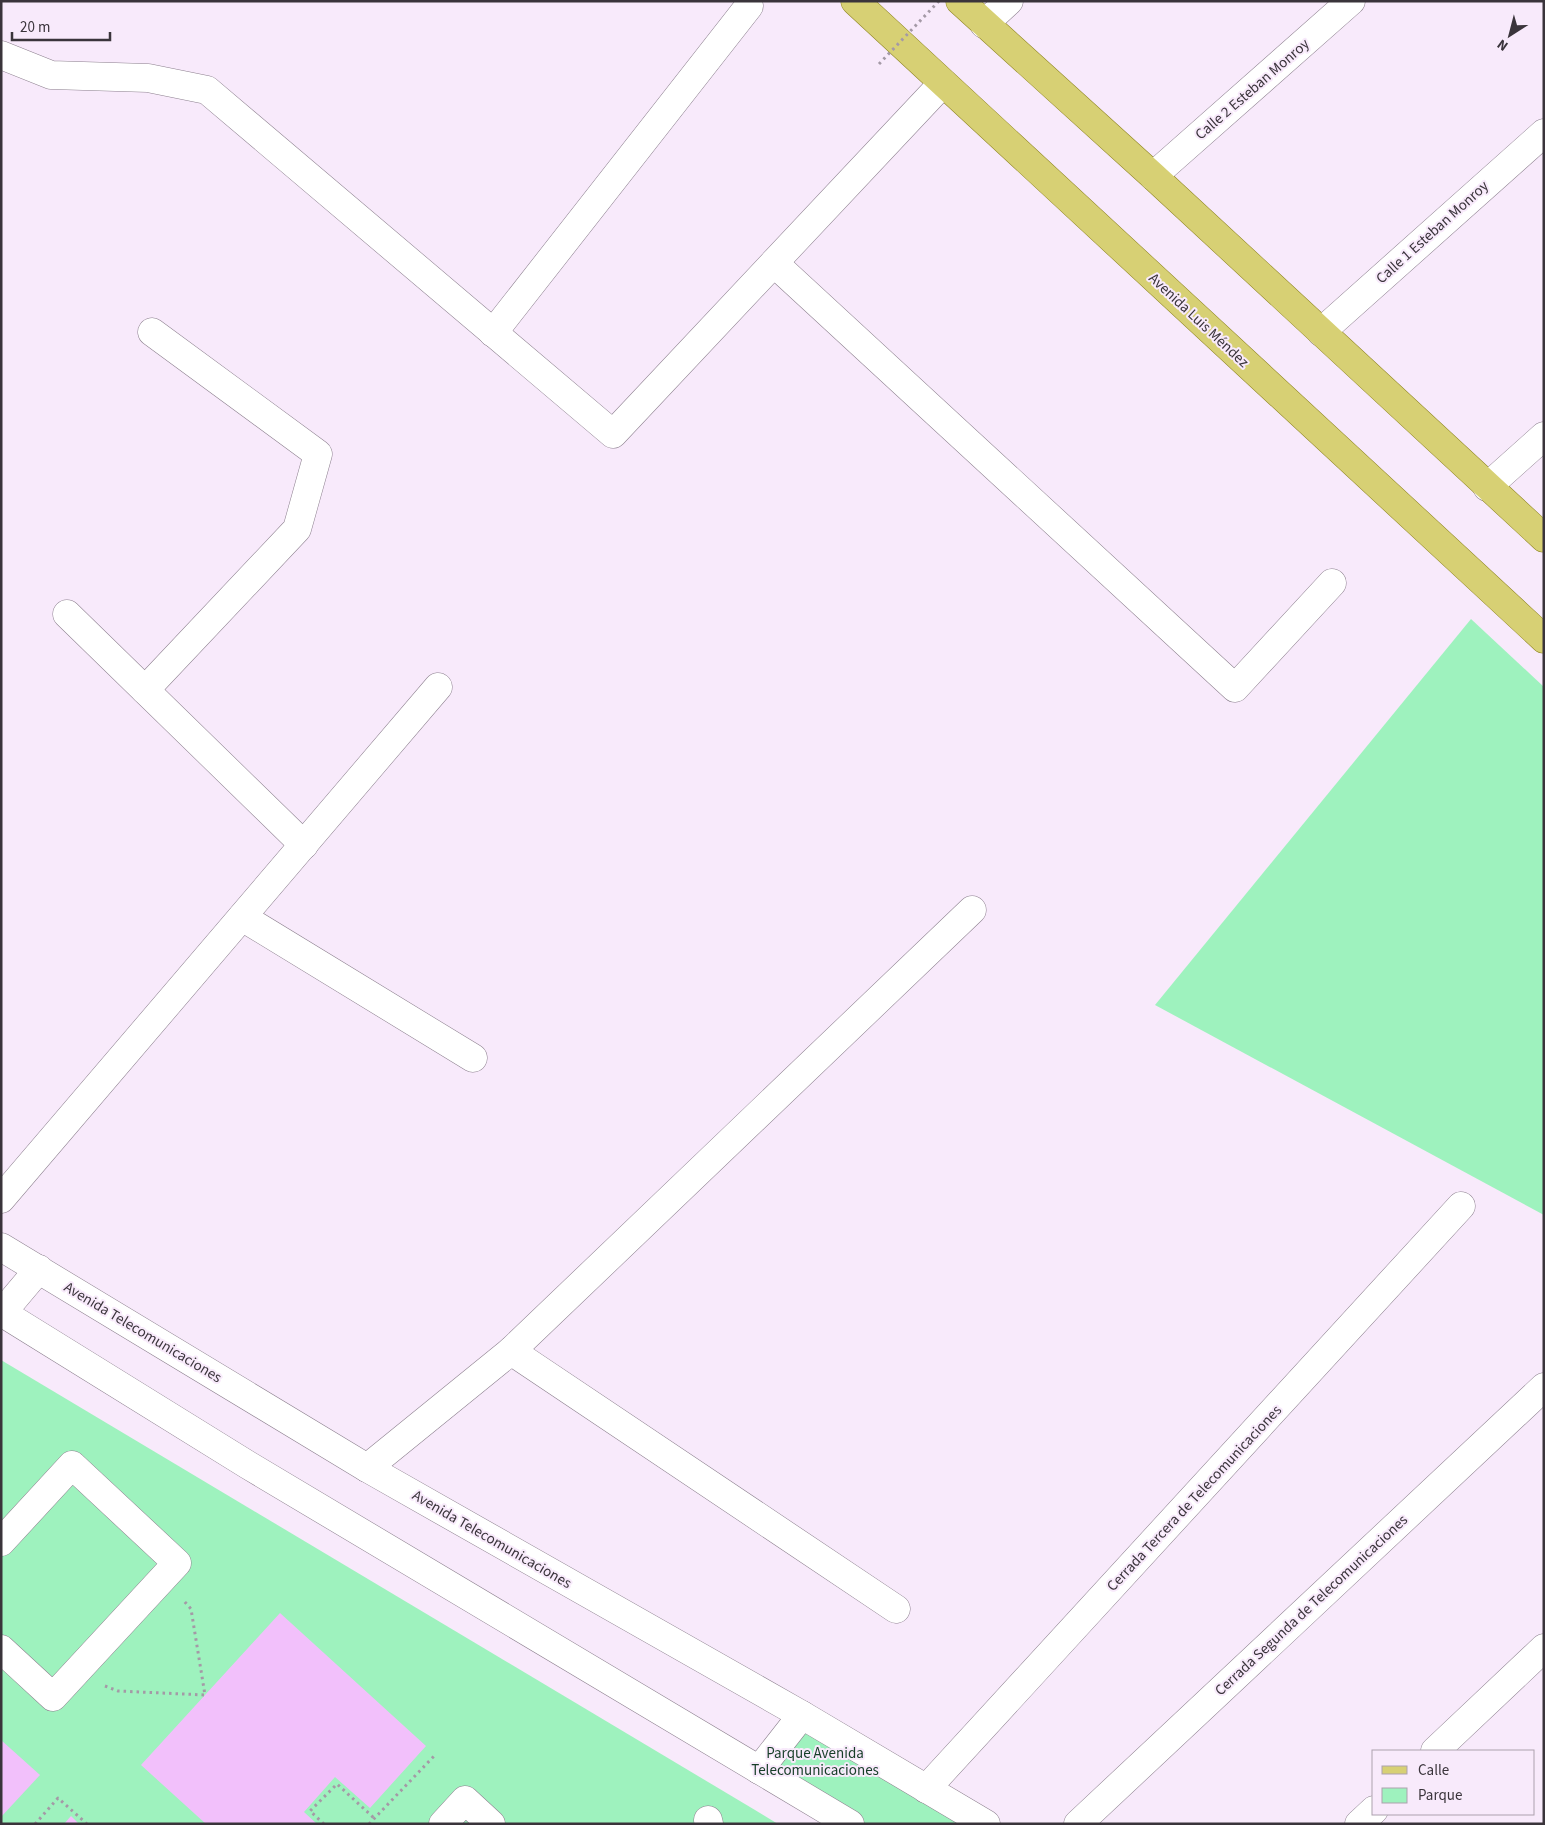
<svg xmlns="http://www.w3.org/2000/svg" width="1545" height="1825" font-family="'Source Sans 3',sans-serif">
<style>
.green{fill:#9ef2be}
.building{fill:#f2c0fb}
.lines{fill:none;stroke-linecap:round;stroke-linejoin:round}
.minor-casing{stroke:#8d808f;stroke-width:29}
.major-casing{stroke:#8f8524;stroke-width:29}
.path{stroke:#a499a6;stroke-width:3;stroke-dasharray:2.5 4;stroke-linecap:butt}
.minor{stroke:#fff;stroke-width:28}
.major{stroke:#d7d074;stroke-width:28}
.path-bridge{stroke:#a499a6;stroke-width:3;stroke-dasharray:2.5 4;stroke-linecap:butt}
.labels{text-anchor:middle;stroke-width:4;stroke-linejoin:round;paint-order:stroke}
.street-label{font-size:15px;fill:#3a343b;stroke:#f8eafb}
.park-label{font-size:15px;fill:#173e28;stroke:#f8eafb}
</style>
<rect width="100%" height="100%" fill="#f8eafb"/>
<g class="green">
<path d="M1471 619 1544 687V1215L1155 1005Z"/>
<path d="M1 1360 755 1810 778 1824H1Z"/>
<path d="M802 1715 984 1824H861L759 1770Z"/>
</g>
<g class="building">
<path d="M280 1613 426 1746 370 1808 335 1777 304 1812 317 1824H206L141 1765Z"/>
<path d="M1 1740 40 1775 1 1817Z"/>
<path d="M71 1816 79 1824H64Z"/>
</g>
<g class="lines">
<defs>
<g id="minor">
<path d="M984 24 1009 1"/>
<path d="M1 55 51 75 148 78 207 90 613 434 943 83"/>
<path d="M1153 176 1351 1"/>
<path d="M774 263 1235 688 1332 583"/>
<path d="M1321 332 1544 133"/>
<path d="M493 333 749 6"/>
<path d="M1487 487 1544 436"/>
<path d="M67 614 304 845"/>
<path d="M145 690 297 529 318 454 152 332"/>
<path d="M242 917 473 1058"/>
<path d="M1 1199 438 687"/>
<path d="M1 1247 367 1468 802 1715 986 1824"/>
<path d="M1 1312 248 1465 850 1824"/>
<path d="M1 1314 39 1269"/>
<path d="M511 1351 896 1609"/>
<path d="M367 1468 511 1351 972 910"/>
<path d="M1 1542 72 1465 177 1563 53 1697 1 1649"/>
<path d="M1435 1751 1544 1648"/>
<path d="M759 1770 802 1715"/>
<path d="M926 1789 1461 1206"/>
<path d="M708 1820 709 1824"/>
<path d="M443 1824 465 1800 491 1824"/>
<path d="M1078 1824 1544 1387"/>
<path d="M1359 1824 1374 1810"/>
</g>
<g id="major">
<path d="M855 1 1544 639"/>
<path d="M960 1 1153 176 1544 538"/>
</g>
</defs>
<use href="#minor" class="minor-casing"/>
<use href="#major" class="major-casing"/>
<g class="path">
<path d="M105 1686 118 1691 205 1695 191 1609 184 1601"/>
<path d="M35 1824 58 1798 87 1824"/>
<path d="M324 1824 310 1811 337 1784 374 1818"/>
<path d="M369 1824 436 1754"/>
</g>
<use href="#minor" class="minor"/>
<use href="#major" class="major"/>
<path class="path-bridge" d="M879 64 939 1"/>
</g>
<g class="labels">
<g class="street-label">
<text transform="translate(1252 89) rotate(-41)" y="5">Calle 2 Esteban Monroy</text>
<text transform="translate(1432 232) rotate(-42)" y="5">Calle 1 Esteban Monroy</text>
<text transform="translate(1199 320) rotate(43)" y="5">Avenida Luis Méndez</text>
<text transform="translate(143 1332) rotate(31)" y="5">Avenida Telecomunicaciones</text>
<text transform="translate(1194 1498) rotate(-47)" y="5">Cerrada Tercera de Telecomunicaciones</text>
<text transform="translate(492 1539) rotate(30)" y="5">Avenida Telecomunicaciones</text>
<text transform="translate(1311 1605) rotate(-43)" y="5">Cerrada Segunda de Telecomunicaciones</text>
</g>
<g class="park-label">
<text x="815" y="1758">Parque Avenida<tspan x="815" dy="17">Telecomunicaciones</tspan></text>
</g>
</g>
<rect width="1545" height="1825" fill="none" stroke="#3a343b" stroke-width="5"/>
<rect x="1372" y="1750" width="162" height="65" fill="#f8eafb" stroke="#aca1ae"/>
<rect x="1382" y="1766" width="25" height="8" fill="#d7d074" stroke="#aca1ae"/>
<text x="1418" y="1775" font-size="15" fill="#3a343b">Calle</text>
<rect x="1382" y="1788" width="25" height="15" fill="#9ef2be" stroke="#aca1ae"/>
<text x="1418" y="1800" font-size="15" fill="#3a343b">Parque</text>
<g transform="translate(1510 35) rotate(216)" stroke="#f8eafb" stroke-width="4" paint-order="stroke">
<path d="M0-4L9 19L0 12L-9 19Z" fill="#3a343b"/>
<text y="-8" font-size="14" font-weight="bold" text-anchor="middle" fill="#3a343b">N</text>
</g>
<path d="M12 32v8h98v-8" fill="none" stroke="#3a343b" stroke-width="2.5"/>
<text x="20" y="32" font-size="15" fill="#3a343b" stroke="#f8eafb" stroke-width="4" paint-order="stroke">20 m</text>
</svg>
